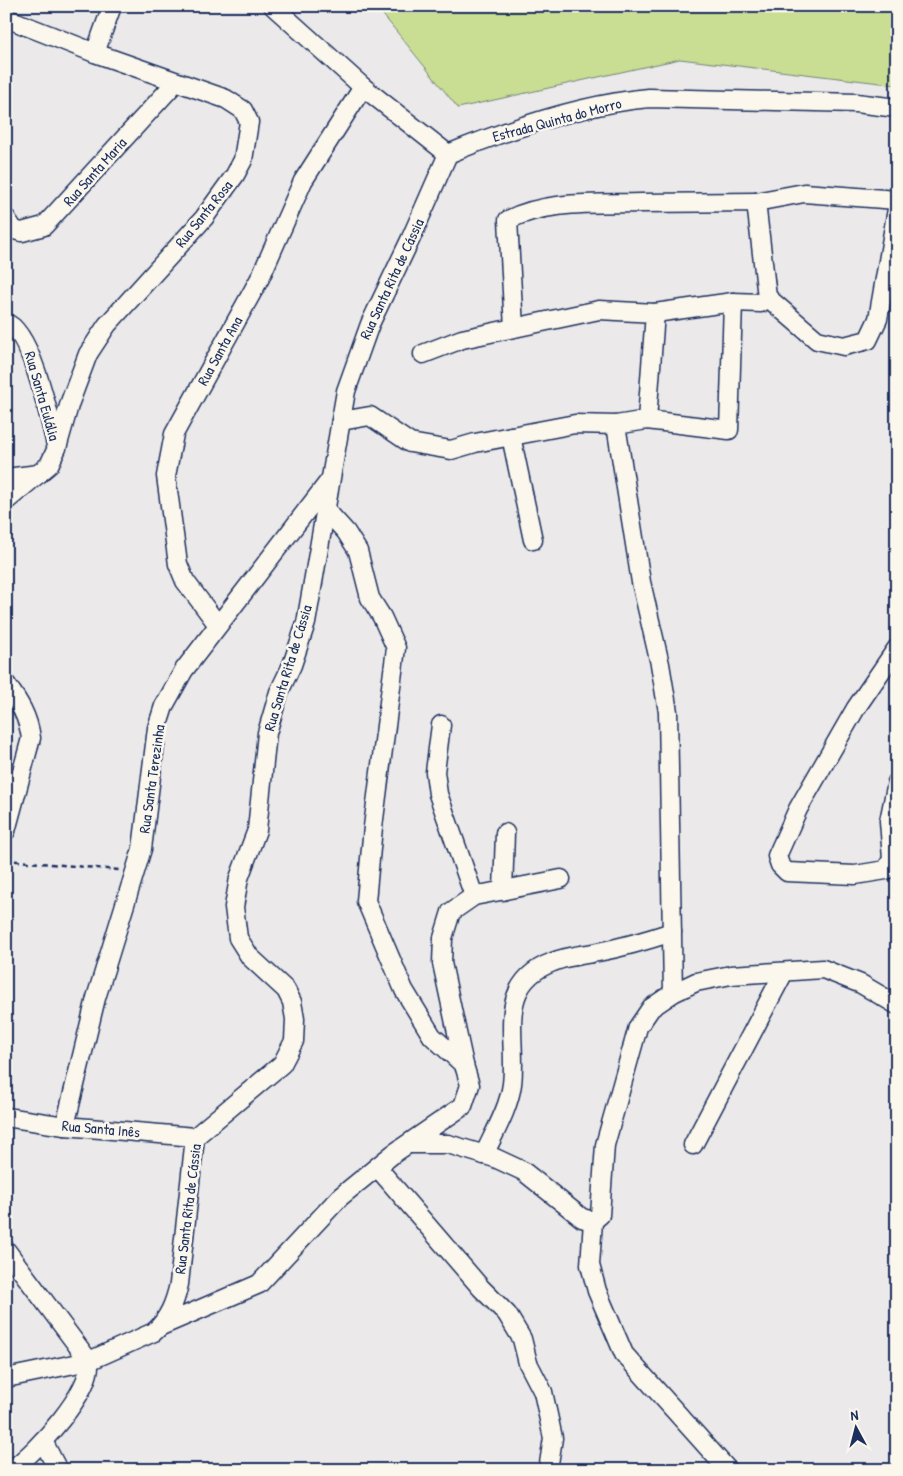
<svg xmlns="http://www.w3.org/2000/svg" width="903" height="1476" font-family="'Patrick Hand',sans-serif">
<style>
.green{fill:#c9de93;stroke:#728678}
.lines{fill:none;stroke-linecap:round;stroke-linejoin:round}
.minor-casing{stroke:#1b2f5e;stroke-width:21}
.path{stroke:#1b2f5e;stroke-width:2.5;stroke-dasharray:5 4;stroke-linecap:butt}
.minor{stroke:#fbf7ec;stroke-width:18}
.labels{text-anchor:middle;stroke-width:5;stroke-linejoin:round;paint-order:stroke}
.street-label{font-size:15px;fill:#1b2f5e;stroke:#fbf7ec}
</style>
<rect width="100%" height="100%" fill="#ebe9ea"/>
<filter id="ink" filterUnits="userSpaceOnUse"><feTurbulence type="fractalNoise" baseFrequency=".02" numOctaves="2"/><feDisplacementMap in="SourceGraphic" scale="10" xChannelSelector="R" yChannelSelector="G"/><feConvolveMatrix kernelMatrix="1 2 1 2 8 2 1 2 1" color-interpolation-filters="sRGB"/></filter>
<g filter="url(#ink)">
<path class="green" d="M376 6H897V85L680 59 458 108Z"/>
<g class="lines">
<defs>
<g id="minor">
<path d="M273 6 363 87 448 154"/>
<path d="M6 18 95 53 226 99 243 110 249 122 243 160 235 175 204 218 107 325 88 354 70 402 57 448 49 465 6 501"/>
<path d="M95 53 112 6"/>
<path d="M448 154C509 129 583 104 649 98L856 103 897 108"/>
<path d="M756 202 804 193 897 200"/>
<path d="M6 218 14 230 22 232 44 226 176 82"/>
<path d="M767 297 817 340 844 346 868 340 878 319 897 209"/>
<path d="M655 313 733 302 729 430 647 420 616 425 641 582 660 664 668 712 673 993"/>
<path d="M6 323C31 330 50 420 56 445"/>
<path d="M514 328 508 220C546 200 599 204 641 203 679 203 718 202 756 202L767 297 761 303 733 302"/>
<path d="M423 354 462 339 599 310 655 313 647 420"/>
<path d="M341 421 370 416 410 443 451 450 475 443 575 424 616 425"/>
<path d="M511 436 533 540"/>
<path d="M6 478 39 474"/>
<path d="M218 625 185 581 178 564 166 476 174 434 260 278 303 181 363 87"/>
<path d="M897 648 856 708 798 809 777 856 780 865 787 872 855 875 886 870 892 859 889 821 897 782"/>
<path d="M6 684C19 702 28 716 31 738L6 831"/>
<path d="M441 725 435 772 438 794 474 896"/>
<path d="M503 891 505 833"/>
<path d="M464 1065 442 963 443 938 451 912 474 896 561 879"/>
<path d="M6 1117 65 1126 195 1137"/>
<path d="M65 1126 96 998 142 849 157 728 164 706 184 670 330 480"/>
<path d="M408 1144H448L495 1158 523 1171 582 1218 593 1221 600 1215 605 1145 638 1027 651 1008 673 993 696 982 731 975 823 969 861 984 897 1005"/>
<path d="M693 1145 784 972"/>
<path d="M484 1155C494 1133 509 1108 512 1084 518 1037 494 984 553 962 567 956 584 955 598 952 624 947 648 940 672 932"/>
<path d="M377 1167 481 1288 507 1314 522 1339 528 1363 543 1392 553 1438 548 1470"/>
<path d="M593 1221 590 1265 597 1291 624 1354 728 1470"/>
<path d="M6 1250 89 1361C93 1391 36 1452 11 1470"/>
<path d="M161 1326 259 1284 340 1197 393 1154 463 1106 470 1085 464 1065 432 1036 404 990 366 901 373 827 396 648 382 617 370 598 358 551 346 532 326 510"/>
<path d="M6 1378 89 1361 154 1332C169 1319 175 1302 179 1284L195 1137 282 1064 294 1041 295 1019 292 1002 286 990 250 957 238 938 234 907 239 878 257 830 267 733 279 692 292 665 306 623 346 391 370 324 411 238 448 154"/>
<path d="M43 1441 58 1470"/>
</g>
</defs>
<use href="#minor" class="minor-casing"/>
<path class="path" d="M6 860 119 870"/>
<use href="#minor" class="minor"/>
</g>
</g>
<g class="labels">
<g class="street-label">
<text transform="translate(557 120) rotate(-15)" y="5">Estrada Quinta do Morro</text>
<text transform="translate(95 172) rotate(-48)" y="5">Rua Santa Maria</text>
<text transform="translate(204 214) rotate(-51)" y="5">Rua Santa Rosa</text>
<text transform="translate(392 279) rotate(-65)" y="5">Rua Santa Rita de Cássia</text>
<text transform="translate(220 351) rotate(-61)" y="5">Rua Santa Ana</text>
<text transform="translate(42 396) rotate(74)" y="5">Rua Santa Eulália</text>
<text transform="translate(288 668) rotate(-73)" y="5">Rua Santa Rita de Cássia</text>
<text transform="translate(152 779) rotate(-82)" y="5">Rua Santa Terezinha</text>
<text transform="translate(101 1129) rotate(5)" y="5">Rua Santa Inês</text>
<text transform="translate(188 1209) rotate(-83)" y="5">Rua Santa Rita de Cássia</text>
</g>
</g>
<rect width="903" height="1476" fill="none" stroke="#fbf7ec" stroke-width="25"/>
<rect x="12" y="12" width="878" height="1451" fill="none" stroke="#1b2f5e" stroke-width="2" filter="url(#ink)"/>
<g transform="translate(856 1428) rotate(353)" stroke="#fbf7ec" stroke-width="4" paint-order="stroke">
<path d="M0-4L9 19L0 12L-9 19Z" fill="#1b2f5e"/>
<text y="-8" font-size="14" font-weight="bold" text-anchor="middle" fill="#1b2f5e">N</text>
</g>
</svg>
